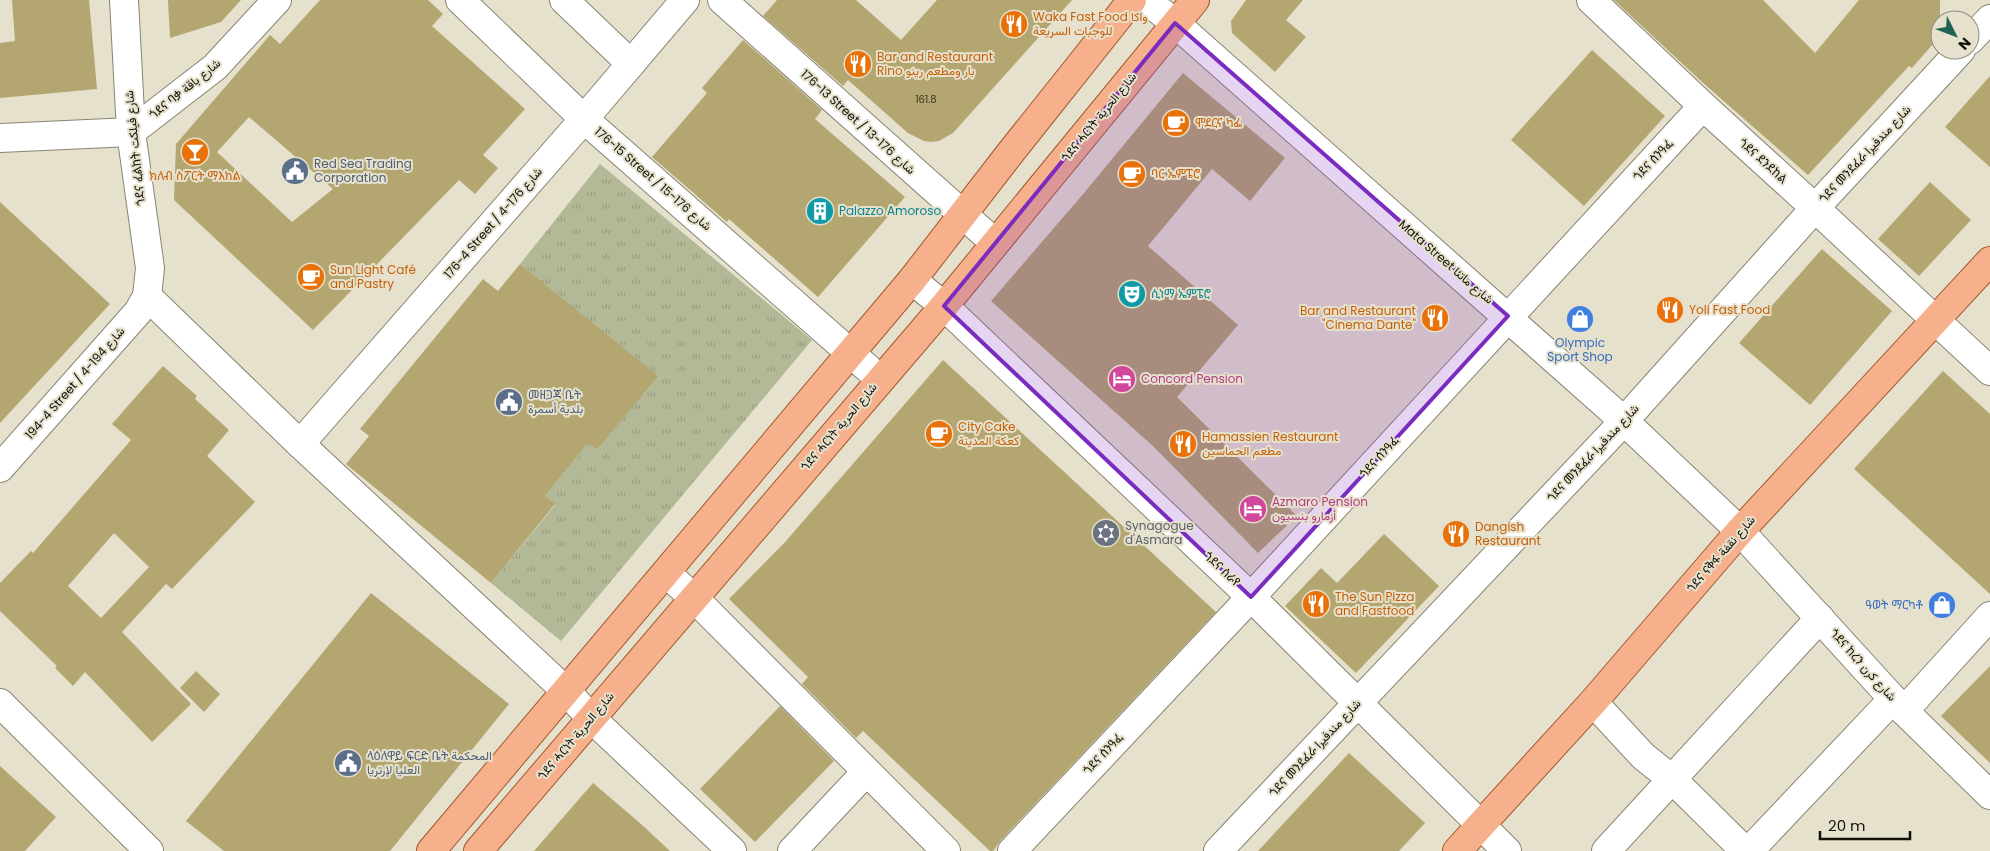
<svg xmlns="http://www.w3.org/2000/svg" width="1990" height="851" font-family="Poppins,Vazirmatn,'Noto Sans Ethiopic',sans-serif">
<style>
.park{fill:url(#park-tufts)}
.building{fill:#b3a670;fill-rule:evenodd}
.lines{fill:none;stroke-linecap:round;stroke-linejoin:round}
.minor-casing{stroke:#888472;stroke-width:30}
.major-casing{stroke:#a2572d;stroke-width:30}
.minor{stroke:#fff;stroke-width:28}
.major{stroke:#f6b18c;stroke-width:28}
.marked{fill:#7b2cbf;fill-opacity:0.2;stroke:#7b2cbf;stroke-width:4;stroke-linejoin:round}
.labels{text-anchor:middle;stroke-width:4;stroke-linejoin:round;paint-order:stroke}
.number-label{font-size:10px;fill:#3a3623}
.food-label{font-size:12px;fill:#c56008;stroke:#e6e1cd;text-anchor:start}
.street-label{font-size:12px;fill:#111009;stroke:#e6e1cd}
.service-label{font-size:12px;fill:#4e5e75;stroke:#e6e1cd;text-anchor:start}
.culture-label{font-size:12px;fill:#0d838f;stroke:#e6e1cd;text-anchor:start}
.shop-label{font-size:12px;fill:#366cbe;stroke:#e6e1cd}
.hotel-label{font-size:12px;fill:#b23c85;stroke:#e6e1cd;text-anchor:start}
.worship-label{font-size:12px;fill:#5b616d;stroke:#e6e1cd;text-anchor:start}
</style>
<defs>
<pattern id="park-tufts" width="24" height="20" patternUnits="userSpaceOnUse" patternTransform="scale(1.25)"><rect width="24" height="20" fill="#b3b996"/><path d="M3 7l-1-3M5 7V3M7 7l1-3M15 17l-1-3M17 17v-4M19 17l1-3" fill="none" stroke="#999e80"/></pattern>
</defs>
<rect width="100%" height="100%" fill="#e6e1cd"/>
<path class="park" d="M600 164 812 340 561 641 491 583 555 505 545 496 588 443 597 450 657 376 520 264Z"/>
<g class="building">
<path d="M12 0H89L97 89 0 98V43L15 41Z"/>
<path d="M168 0H241L221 22 170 38Z"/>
<path d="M320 0H428L443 14 432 26 525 109 483 155 498 168 475 194 459 180 313 330 174 200 176 144 270 35 280 44ZM249 117 333 189 292 222 217 152Z"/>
<path d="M777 0H856L901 40 937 0H1072L953 133 939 141 931 142 924 141 908 133 848 80 843 86 763 16Z"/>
<path d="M1246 0H1303L1286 20 1306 37 1275 72 1232 33 1231 21Z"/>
<path d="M1614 0H1763L1815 53 1859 0H1940V36L1912 68 1909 66 1808 175 1702 82Z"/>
<path d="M743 40 822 110 815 119 905 197 818 297 729 219 727 222 652 157 707 93 702 88Z"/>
<path d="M1592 50 1665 116 1584 206 1511 140Z"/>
<path d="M1183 73 1285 158 1250 201 1212 169 1148 246 1238 325 1177 397 1297 516 1258 553 1154 447 991 301 1084 193Z"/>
<path d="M1990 76V167L1945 127Z"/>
<path d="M1930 182 1971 220 1919 276 1878 239Z"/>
<path d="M0 202 110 304 0 423Z"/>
<path d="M1822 249 1892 311 1810 405 1739 343Z"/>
<path d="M520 264 658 376 597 450 588 443 545 496 555 504 491 583 346 464 369 436 360 429 483 279 498 291Z"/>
<path d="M943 360 1216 612 1001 840 993 851H990L863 731 856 738 802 684 808 677 729 599 786 541Z"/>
<path d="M163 366 197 396 195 399 229 430 207 456 255 502 172 589 166 584 122 632 191 704 152 742 85 672 73 686 55 668 57 666 0 611V583L31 551 33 553 131 440 112 424ZM114 533 149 567 101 618 68 586Z"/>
<path d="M1943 371 1990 414V594L1854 469Z"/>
<path d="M1384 534 1439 586 1356 673 1285 606 1321 568 1337 583Z"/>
<path d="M371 593 509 704 390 851H224L186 821Z"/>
<path d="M1990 666V763L1941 716Z"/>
<path d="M196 671 220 694 204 712 180 688Z"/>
<path d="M780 706 834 761 755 842 700 789Z"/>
<path d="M1349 753 1425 823 1399 851H1258Z"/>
<path d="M0 766 56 817 25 851H0Z"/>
<path d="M593 783 641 824 670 851H534Z"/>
</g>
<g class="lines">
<defs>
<g id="minor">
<path d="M460 0 584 119 880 379"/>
<path d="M564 0 631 64"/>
<path d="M722 0 995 243"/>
<path d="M1146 0 1175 23 1624 421 1740 531 1904 711 1990 795"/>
<path d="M1591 0 1703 106 1815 208 1990 371"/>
<path d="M1970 40 1990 19"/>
<path d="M0 138 131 132 215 67 277 0"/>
<path d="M912 280 944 306 1251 597 1507 851"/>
<path d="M147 296 300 444 566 691 591 718 732 851"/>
<path d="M300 444 584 119 685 0"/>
<path d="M0 468 138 312 147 296 150 268 131 132 124 0"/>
<path d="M666 573 694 598 946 851"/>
<path d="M1593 702 1643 756 1673 780 1745 851"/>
<path d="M0 703 149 851"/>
<path d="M1904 711 1990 616"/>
<path d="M792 851 866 772"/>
<path d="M1012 851 1251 597 1703 106"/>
<path d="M1218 851 1624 421 1815 208 1961 50"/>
<path d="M1606 851 1820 618"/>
<path d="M1749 851 1893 699"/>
</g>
<g id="major">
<path d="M431 851 912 280 1011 152 1132 0"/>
<path d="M478 851 944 306 1195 0"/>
<path d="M1457 851 1593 702 1740 531 1990 261"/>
</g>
</defs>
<use href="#minor" class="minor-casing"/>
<use href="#major" class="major-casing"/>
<use href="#minor" class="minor"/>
<use href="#major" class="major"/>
</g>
<path class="marked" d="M1175 23 1508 316 1251 597 944 306Z"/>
<defs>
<symbol id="restaurant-disc" viewBox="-11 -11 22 22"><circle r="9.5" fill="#e8710a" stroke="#e6e1cd"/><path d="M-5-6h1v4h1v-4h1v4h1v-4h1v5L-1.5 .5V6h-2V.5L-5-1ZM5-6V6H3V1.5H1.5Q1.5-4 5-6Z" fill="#fff"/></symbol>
<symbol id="cafe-disc" viewBox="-11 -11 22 22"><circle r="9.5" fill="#e8710a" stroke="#e6e1cd"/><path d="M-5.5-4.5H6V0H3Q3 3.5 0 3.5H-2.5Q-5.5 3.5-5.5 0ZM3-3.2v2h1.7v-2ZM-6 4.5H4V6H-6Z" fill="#fff"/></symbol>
<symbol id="bar-disc" viewBox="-11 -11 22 22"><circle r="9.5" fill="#e8710a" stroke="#e6e1cd"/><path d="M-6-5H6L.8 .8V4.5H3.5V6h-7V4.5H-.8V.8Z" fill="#fff"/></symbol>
<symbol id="civic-disc" viewBox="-11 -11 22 22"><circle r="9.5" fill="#5c6f8a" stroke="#e6e1cd"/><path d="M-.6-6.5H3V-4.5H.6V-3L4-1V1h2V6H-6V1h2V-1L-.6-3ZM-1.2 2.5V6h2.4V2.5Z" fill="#fff"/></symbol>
<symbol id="building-disc" viewBox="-11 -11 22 22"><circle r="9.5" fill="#0f9aa8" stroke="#e6e1cd"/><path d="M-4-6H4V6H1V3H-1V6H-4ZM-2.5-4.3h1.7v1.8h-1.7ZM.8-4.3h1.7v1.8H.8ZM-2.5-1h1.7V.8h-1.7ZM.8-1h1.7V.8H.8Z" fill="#fff"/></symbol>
<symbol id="theatre-disc" viewBox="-11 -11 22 22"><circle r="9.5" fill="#0f9aa8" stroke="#e6e1cd"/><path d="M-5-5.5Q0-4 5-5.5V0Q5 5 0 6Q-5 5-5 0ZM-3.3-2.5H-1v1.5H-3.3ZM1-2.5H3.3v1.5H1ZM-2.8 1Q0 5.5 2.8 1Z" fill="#fff"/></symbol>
<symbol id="shop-disc" viewBox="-11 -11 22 22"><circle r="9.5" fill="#3f7fe0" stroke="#e6e1cd"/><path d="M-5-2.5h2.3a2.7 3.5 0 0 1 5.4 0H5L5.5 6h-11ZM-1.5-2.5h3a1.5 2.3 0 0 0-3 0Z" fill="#fff"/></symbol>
<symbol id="hotel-disc" viewBox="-11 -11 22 22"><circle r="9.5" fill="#d1479c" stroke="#e6e1cd"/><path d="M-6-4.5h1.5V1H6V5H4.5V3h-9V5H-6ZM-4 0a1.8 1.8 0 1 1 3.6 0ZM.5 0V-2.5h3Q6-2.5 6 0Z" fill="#fff"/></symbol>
<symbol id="synagogue-disc" viewBox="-11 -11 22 22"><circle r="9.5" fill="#6b7280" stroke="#e6e1cd"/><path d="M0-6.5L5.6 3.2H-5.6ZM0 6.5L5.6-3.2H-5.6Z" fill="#fff"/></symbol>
</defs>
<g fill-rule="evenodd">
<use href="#restaurant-disc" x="998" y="8" width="32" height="32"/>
<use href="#restaurant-disc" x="842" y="48" width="32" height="32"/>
<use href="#cafe-disc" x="1160" y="107" width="32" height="32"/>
<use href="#bar-disc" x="179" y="136" width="32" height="32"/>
<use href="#civic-disc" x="279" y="155" width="32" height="32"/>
<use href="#cafe-disc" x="1116" y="158" width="32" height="32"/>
<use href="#building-disc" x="804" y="195" width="32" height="32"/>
<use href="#cafe-disc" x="295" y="261" width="32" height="32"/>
<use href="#theatre-disc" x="1116" y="278" width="32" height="32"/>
<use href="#restaurant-disc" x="1654" y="294" width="32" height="32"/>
<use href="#restaurant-disc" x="1419" y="302" width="32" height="32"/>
<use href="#shop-disc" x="1564" y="303" width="32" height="32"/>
<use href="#hotel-disc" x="1106" y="363" width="32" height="32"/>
<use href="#civic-disc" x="493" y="386" width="32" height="32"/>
<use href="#cafe-disc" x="923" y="418" width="32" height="32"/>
<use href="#restaurant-disc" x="1167" y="428" width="32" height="32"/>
<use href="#hotel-disc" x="1237" y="493" width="32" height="32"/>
<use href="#synagogue-disc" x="1090" y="517" width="32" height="32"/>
<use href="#restaurant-disc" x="1440" y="518" width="32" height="32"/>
<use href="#restaurant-disc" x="1300" y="588" width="32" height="32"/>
<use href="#shop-disc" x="1926" y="589" width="32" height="32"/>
<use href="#civic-disc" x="332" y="747" width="32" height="32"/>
</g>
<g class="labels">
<g class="number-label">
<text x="926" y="103">161.8</text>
</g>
<g class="food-label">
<text x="1033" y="21">Waka Fast Food واكا<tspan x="1033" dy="14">للوجبات السريعة</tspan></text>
<text x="877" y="61">Bar and Restaurant<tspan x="877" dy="14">Rino بار ومطعم رينو</tspan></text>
<text x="1195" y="127">ሞደርና ካፌ</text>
<text x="1151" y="178">ባር ኤምፔሮ</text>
<text x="195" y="180" text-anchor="middle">ክለብ ስፖርት ማእከል</text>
<text x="330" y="274">Sun Light Café<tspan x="330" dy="14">and Pastry</tspan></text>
<text x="1689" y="314">Yoli Fast Food</text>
<text x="1416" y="315" text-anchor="end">Bar and Restaurant<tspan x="1416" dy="14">"Cinema Dante"</tspan></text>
<text x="958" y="431">City Cake<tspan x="958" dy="14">كعكة المدينة</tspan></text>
<text x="1202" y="441">Hamassien Restaurant<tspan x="1202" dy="14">مطعم الحماسين</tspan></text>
<text x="1475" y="531">Dangish<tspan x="1475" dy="14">Restaurant</tspan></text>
<text x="1335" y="601">The Sun Pizza<tspan x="1335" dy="14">and Fastfood</tspan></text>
</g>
<g class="street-label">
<text transform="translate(185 89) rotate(-39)" y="4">ጎደና ባቃ شارع باقة</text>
<text transform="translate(1099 117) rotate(-51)" y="4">ጎደና ሓርነት شارع الحرية</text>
<text transform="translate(858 122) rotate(42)" y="4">176-13 Street / شارع 176-13</text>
<text transform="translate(135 148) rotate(-96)" y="4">ጎደና ፈልከት شارع فيلكت</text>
<text transform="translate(1865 154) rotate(-47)" y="4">ጎደና መንደፈራ شارع مندفيرا</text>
<text transform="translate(1653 160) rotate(-47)" y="4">ጎደና ሰንዓፈ</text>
<text transform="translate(1763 161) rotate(42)" y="4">ጎደና ደንደከል</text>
<text transform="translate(653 179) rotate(41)" y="4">176-15 Street / شارع 176-15</text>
<text transform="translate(493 223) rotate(-49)" y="4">176-4 Street / شارع 176-4</text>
<text transform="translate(1446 262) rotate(41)" y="4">Mata Street شارع ماتئا</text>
<text transform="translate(75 383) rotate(-49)" y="4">194-4 Street / شارع 194-4</text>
<text transform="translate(839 427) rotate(-50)" y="4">ጎደና ሓርነት شارع الحرية</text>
<text transform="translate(1593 453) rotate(-47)" y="4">ጎደና መንደፈራ شارع مندفيرا</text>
<text transform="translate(1379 457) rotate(-48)" y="4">ጎደና ሰንዓፈ</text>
<text transform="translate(1721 554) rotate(-49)" y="4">ጎደና ናቅፋ شارع نقفة</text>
<text transform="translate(1222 569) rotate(43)" y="4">ጎደና ሰራየ</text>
<text transform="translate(1863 665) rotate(48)" y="4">ጎደና ከረን شارع كرن</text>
<text transform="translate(576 736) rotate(-50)" y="4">ጎደና ሓርነት شارع الحرية</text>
<text transform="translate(1315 748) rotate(-47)" y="4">ጎደና መንደፈራ شارع مندفيرا</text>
<text transform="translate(1103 754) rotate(-47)" y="4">ጎደና ሰንዓፈ</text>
</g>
<g class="service-label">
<text x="314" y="168">Red Sea Trading<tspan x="314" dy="14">Corporation</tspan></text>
<text x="528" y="399">መዘጋጃ ቤት<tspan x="528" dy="14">بلدية أسمرة</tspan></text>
<text x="367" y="760">ላዕለዋይ ፍርድ ቤት المحكمة<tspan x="367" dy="14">العليا لإرتريا</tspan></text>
</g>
<g class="culture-label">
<text x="839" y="215">Palazzo Amoroso</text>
<text x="1151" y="298">ሲነማ ኤምፔሮ</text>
</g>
<g class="shop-label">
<text x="1580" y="347">Olympic<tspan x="1580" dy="14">Sport Shop</tspan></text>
<text x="1923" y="609" text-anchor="end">ዓወት ማርካቶ</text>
</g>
<g class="hotel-label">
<text x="1141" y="383">Concord Pension</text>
<text x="1272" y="506">Azmaro Pension<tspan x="1272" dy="14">أزمارو بنسيون</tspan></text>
</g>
<g class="worship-label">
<text x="1125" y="530">Synagogue<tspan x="1125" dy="14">d'Asmara</tspan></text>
</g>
</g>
<g transform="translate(1955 35) rotate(132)"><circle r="24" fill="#e6e1cd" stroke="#918d7f"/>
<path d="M0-4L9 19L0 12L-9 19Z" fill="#206354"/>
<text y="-8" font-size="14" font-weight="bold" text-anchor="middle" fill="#111009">N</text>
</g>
<path d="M1820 831v8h90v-8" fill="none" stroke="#111009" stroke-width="2.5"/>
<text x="1828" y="831" font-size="15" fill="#111009" stroke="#e6e1cd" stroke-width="4" paint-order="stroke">20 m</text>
</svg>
